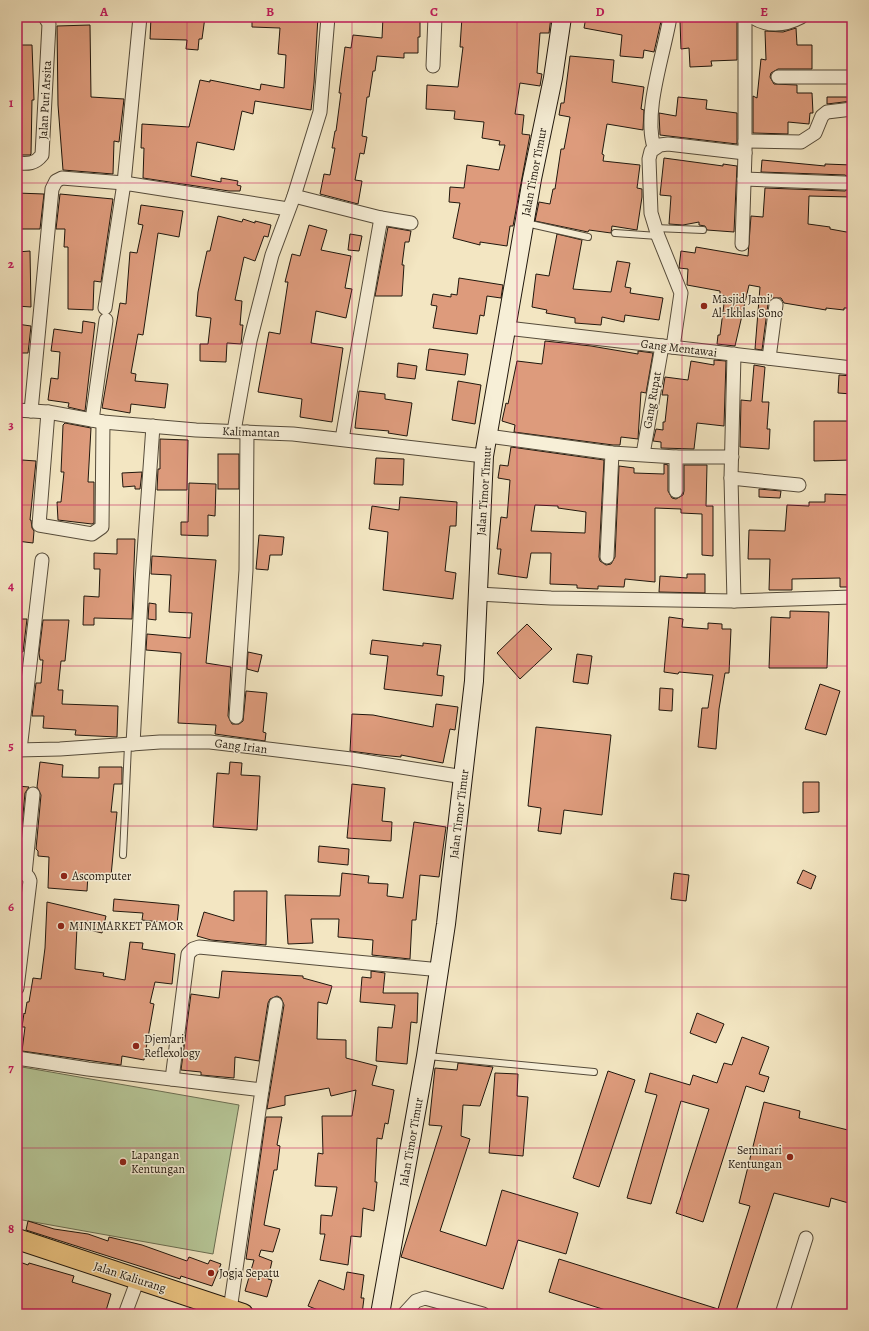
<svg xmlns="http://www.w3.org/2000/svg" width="869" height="1331" font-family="Alegreya,serif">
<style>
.green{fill:#b6c697;stroke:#6b6e52}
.building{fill:#dd9b7c;stroke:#20170d;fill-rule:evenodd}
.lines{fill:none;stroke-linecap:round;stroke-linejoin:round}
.lane-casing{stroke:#554b3a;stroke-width:8}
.street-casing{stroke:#554b3a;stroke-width:15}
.secondary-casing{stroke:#20170d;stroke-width:20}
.primary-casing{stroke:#20170d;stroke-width:22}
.lane{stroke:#f7efd7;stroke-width:6}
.street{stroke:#f7efd7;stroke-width:13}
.secondary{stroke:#f7efd7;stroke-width:18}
.primary{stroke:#eac381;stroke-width:20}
.grid{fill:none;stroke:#c2185b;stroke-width:1;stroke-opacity:0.55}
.poi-dot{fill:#8f2418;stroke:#f7efd7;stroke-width:1.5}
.labels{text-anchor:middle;stroke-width:3;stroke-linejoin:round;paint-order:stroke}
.street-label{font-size:12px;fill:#20170d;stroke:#f7efd7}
.poi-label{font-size:12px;fill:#20170d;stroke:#f7efd7;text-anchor:start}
.neatline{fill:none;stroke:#c2185b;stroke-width:1.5}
.grid-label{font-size:13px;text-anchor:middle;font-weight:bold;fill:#c2185b}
</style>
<rect width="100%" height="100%" fill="#f3e6c2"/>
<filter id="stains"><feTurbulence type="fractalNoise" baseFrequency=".005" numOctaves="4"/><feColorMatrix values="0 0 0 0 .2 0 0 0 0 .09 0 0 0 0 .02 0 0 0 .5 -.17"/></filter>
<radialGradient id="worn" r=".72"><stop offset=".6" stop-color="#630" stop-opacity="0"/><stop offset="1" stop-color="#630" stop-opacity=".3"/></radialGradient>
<path class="green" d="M22 1067 239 1105 213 1254 17 1219V1094Z"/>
<g class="building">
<path d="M151 17H205L202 39H199L198 50 186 49 187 40 150 39Z"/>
<path d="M252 17H318L314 83 311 110 255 101 253 114 242 111 234 150 197 142 191 176 221 182V178L238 181 237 185 241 186 240 191H229L143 178 144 148H141L142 124 189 127 200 80 210 82V80L260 90 261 84 284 88 286 55 278 54 280 28 252 27Z"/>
<path d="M383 17H420V37H418V53H404V58L377 56 375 71H373L369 97H367L362 136 367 137 364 154 360 153 355 180 362 181 358 204 320 194 324 174 330 175 335 148H332L335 131H336L341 93H339L345 47 351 48 353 35 382 38Z"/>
<path d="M462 17H551L549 33H540L537 73 542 74 540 86 520 83 515 114 524 115 522 134 530 135 513 226H510L507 246 480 242V245L453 238 460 203 449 202 450 187 464 188 467 165 499 170 505 145H499L500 141 482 138 484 122 454 119 455 111 426 109 427 85 458 87 463 47H460Z"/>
<path d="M586 17H662L654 52 644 50 643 58 620 56 622 35 584 28Z"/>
<path d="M721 17H737V60L711 61 712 66 690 67 689 48 681 49 680 21Z"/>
<path d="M90 25 91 97 124 99 119 142 114 141 113 174 63 170 58 105 57 26Z"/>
<path d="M796 28 797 45H812V69H778L771 73 770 77 774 84 797 85V93H812L813 113H810L809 124 788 122V134L753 133V96L757 98 761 59 766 60 765 31 783 32Z"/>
<path d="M17 45H32L34 100H32L31 154 30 155H17Z"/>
<path d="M570 56 614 60 612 82 644 87 641 109 644 110 643 130 607 124 602 154 604 155 603 161 640 165 637 188 642 189V197L637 230 612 226 611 233 589 230 588 232 535 221 539 202 550 204 553 189H555L561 149H564L570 117 559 115 561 103H564Z"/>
<path d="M678 97 707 100 706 109 737 113V144L660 135 659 113 676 116Z"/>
<path d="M827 97H852V101L827 104Z"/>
<path d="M664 158 723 166V164L737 166 734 232 707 230 705 226 699 225V222L683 225 669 224 671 196 660 195Z"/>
<path d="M762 160 825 166V164L852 165V179L845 175 761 172Z"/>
<path d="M852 187V197L809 196 808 224 830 227V229L852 233V308H844V310L826 308V310L784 303 781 298H773L768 304 762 350 755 349 760 287 749 285 735 346 717 344 718 335H720L725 296 720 295V291L687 285 688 269 679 268 681 251 695 253 696 247 748 256 751 216 763 217 765 188 845 191Z"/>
<path d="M17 193 44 194 40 229H17Z"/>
<path d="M60 194 113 199 101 282 94 281 93 310 68 309V247H64L65 229H56Z"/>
<path d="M141 205 183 211 179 237 158 233 143 335 138 334 131 373 136 374 135 381 168 384 165 408 131 404 130 413 102 408 120 303 126 304 130 252 137 253 143 225 138 224Z"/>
<path d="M218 216 242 222 243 219 255 223V221L271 225 268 237 264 236 255 261 244 257 235 300 242 301 240 325H243L241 344 227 343 226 362 200 361V344H208L211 318 196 316 198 292 207 251H210Z"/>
<path d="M309 225 327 230 321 250 351 256 345 288 352 289 346 318 316 311 311 343 343 348 332 422 300 417 302 399 258 392 269 332 280 334 288 282H285L292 254 300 256Z"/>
<path d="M388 227 411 231 409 242H405L402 265H404L402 296H375Z"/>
<path d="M350 234 362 236 359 251 348 250Z"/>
<path d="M557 234 582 240 573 289 611 292 617 261 630 263 625 287 631 288 630 293 663 298 659 320 625 315 624 322 602 317 601 325 575 323V318L546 313 547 310 532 307 536 274 549 276Z"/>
<path d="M30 251 31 307 17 306V252Z"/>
<path d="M459 278 503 285 501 298 487 296 484 316 480 315 477 334 433 328 437 306 431 305 433 294 451 297V294L457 295Z"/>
<path d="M83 321 95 323 85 411 68 407 69 403 48 400 51 378 58 379 60 352 51 351 54 329 82 333Z"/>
<path d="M17 324 31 326 28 353H17Z"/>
<path d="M545 341 591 346 638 354V351L653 353 646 393 641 392 638 439 621 437 620 445H613L514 432 515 425 502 421 506 403 508 404 517 361 542 364Z"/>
<path d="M429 349 468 354 465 375 426 370Z"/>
<path d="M714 360 726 361 724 426 697 423 694 449 661 448V442L653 441 656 429 663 430V422H665L668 395H662L665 377 688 380 691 361 714 365Z"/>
<path d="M398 363 417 366 415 379 397 377Z"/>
<path d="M754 365 765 367 762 402H769L767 429H770L769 449 740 447 741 400 751 401Z"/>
<path d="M839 375 852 376V394L838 393Z"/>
<path d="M458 381 481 385 475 424 452 420Z"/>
<path d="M359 391 385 394V399L412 403 407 436 388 433 389 431 355 428Z"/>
<path d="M814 421H852V460L814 461Z"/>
<path d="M65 423 91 428 88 482H94V523L92 524 58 520 57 502H61L64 472H61L63 425Z"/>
<path d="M160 439 188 440 187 490H157L158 469H160Z"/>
<path d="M511 447 604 460 599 557 600 561 606 565 611 564 615 557 619 466 634 468V473L664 474V464L668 465V491L672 498 676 499 683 495 684 491V465H707L706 506H713V556L702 555V514L681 513V509L655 508V582L625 579 624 587 598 586V589L577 588V585L550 584 551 553H531L527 578 498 574 501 549H497L501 517 507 518 510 480 498 478 500 465 508 466ZM535 505 558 506V508L586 512 585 533 531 531Z"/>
<rect x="218" y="454" width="21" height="35"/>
<path d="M376 458 404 459 403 485 374 484Z"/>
<path d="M22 460 36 461 30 520H31L32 528 34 531 33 543 17 541V493H19Z"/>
<path d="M142 472 140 489H135V486L123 487 122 473Z"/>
<path d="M189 483 216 484 215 516 208 515V536L181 535V522H188Z"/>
<path d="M759 489 781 491 780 498 759 497Z"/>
<path d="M825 494 852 495V587H840V578L792 579V590H769L770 559H748L749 530 785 531 787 505 809 506V502H825Z"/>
<path d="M400 497 457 502 456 526H450L445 571 456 573 453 599 383 590 388 532 369 529 372 506 399 510Z"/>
<path d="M259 535 284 537 282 555H270L268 570 256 569Z"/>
<path d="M117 539H135L132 619 94 618V625H83L84 596 99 597 100 569H94V553L117 554Z"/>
<path d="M152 556 216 560 206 663 231 667 228 716 232 724H239L243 721 246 691 267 693 263 732 266 733 265 741 215 734 216 725 178 723 181 653 146 650 147 634 190 638 192 613 169 612 171 575 151 574Z"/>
<path d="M687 574H705V593L659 592 660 576 687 578Z"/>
<path d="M149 603 156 604V620L148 619Z"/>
<path d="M790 611 829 612 827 668H769L771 617 790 618Z"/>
<path d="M669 617 683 619 682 627 708 629V623L722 624V629H731L729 673H725L719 709 716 749 698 747 702 708H708L713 675 679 672 678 674 664 672Z"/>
<path d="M17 619H27L23 652H17Z"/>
<path d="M43 620H69L65 661H61L58 690H63L62 704 118 706 117 737 75 735 76 730 43 728 44 716H32L36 683H41L43 660H40L39 653Z"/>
<path d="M527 624 552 649 520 679 497 653Z"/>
<path d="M372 640 423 646V643L441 645 437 675 444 676 442 696 384 689 388 656 370 654Z"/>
<path d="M248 652 262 655 258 672 247 669Z"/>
<path d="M577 654 592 656 588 684 573 682Z"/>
<path d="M17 681 20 682 17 706Z"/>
<path d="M820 684 840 691 826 735 805 729Z"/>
<path d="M660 688 673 689 672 711 659 710Z"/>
<path d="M436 704 458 707 455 730 450 729 443 763 401 755V757L380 755 350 751 352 714 373 715 433 727Z"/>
<path d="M536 727 611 735 602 815 564 810 561 834 538 831 541 808 528 806Z"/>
<path d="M40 762 63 765 62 777 99 778V767H122V784H114L111 812H117L111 876 88 874 87 891 48 888 49 857 38 856V851L36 849 41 795 37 787Z"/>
<path d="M230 762 242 763 241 775 260 776 257 830 213 827 217 773 229 774Z"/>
<path d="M803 782H819V812L803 813Z"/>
<path d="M352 784 385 788 382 821 392 822 391 841 347 838Z"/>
<path d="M17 786 29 787 25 793 20 847H17Z"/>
<path d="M414 822 446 827 439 877 420 875 416 920H412L410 959 372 955 373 940 338 937 339 919H311L313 943 288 944 285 895 340 896 342 873 369 876 368 883 388 884 387 896 403 898Z"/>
<path d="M319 846 349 849 348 865 318 862Z"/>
<path d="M803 870 816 876 811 889 797 883Z"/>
<path d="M674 873 689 875 686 901 671 899Z"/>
<path d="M234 891H267L266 945 211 940 197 936 204 912 234 921Z"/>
<path d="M114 899 179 905 177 924 142 920 143 913 113 911Z"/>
<path d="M47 902 106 916 102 933 77 927 75 969 104 973 103 976 125 980 130 942 143 943 142 949 175 954 172 984 155 982 150 1003 154 1004 144 1060 122 1056 121 1065 22 1051 25 1027H22L24 1013 25 1014 27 1002H29L33 978 41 979 45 948Z"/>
<path d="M222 971 303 976V978L332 986 327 1004 318 1002 317 1039 346 1040V1058L377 1066 372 1085 394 1090 388 1124 385 1123 382 1139 377 1138 375 1182H377L374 1211 363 1208 361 1237 351 1236 348 1265 320 1260 325 1234H320L321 1215 332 1216 337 1187 315 1186 318 1153 323 1154 322 1116H352L356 1090 331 1096 329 1088 285 1096V1105L267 1109 284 1005 281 998 277 996 270 999 268 1003 259 1061 235 1057 234 1078 201 1075V1072L181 1070 191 994 219 998Z"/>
<path d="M371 971 385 973 383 993H418L417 1023 411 1022 407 1064 376 1061 378 1027 392 1028 395 1005 360 1002 362 977 371 978Z"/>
<path d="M697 1013 724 1024 716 1043 690 1033Z"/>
<path d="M742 1037 769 1047 759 1074 769 1077 764 1092 746 1086 703 1222 676 1213 709 1109 681 1101 651 1204 627 1198 657 1095 645 1092 650 1073 690 1085 693 1075 717 1083 724 1063 732 1065Z"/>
<path d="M458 1063 493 1067 480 1106 463 1105 461 1136 470 1139 440 1231 486 1246 502 1190 578 1213 566 1254 518 1240 503 1289 401 1257 442 1126 429 1125 435 1068 457 1070Z"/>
<path d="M608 1071 635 1080 599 1187 573 1178Z"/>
<path d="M495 1073 518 1074 517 1096 528 1097 523 1156 489 1153Z"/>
<path d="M764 1102 800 1111 799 1118 852 1131V1204L831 1198 829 1207 774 1193 735 1314H618L549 1292 559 1259 718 1309 750 1206 739 1203Z"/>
<path d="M266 1117H282L277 1145 280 1146 277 1170H274L264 1225 280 1229 273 1252 261 1250 259 1256 272 1261 268 1279 272 1280 267 1297 245 1291 254 1260 246 1259Z"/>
<path d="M28 1221 54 1229 88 1234 108 1241 109 1237 142 1245 187 1261 189 1257 208 1264 210 1260 221 1264 212 1286 181 1276 180 1279 26 1230Z"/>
<path d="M17 1261 28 1265 29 1263 74 1276 72 1282 111 1294 105 1314H17Z"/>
<path d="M347 1272 364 1275 361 1298H364L362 1314H328L308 1306 319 1280 344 1290Z"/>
</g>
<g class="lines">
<defs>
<g id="lane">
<path d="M526 223 588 237"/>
<path d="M655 228 703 230"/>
<path d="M615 233 658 236"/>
<path d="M123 855 128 745"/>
<path d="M428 1056 594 1072"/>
</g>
<g id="street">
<path d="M752 17C768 27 784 26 801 17"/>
<path d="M433 66 435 17"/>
<path d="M778 77H852"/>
<path d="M745 141 801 142 815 133 822 116 827 112 852 109"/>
<path d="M654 147C643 112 664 54 670 17"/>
<path d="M17 163C28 164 35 164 42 155L49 24 45 17"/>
<path d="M744 179 845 183"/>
<path d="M294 196 381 218"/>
<path d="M742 244 745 153"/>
<path d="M105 308 124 183 288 209"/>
<path d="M507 328 852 368"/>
<path d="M673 347 681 293 658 236 651 213 649 159 651 151 660 145 668 144 745 153V17"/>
<path d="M734 354 731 478 734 601"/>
<path d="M769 358 776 305"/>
<path d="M17 410 48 412 103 422 196 430 293 434 484 456"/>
<path d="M31 411 52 189 56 181 62 178 124 183 140 17"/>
<path d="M48 412 39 525 92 534 102 527 103 422"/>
<path d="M92 420 106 320"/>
<path d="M234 431 250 341 272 255 294 196 320 112 328 17"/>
<path d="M488 436 612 453 676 457H732"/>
<path d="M342 439 381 218 411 223"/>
<path d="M643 454 662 346"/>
<path d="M731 478 799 485"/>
<path d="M676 491V457"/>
<path d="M607 557 612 453"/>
<path d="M478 594 551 598 734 601 852 597"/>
<path d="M236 717 246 570 247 432"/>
<path d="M133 744 142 581 153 426"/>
<path d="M17 750 60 749 160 742H210L351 759 464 777"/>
<path d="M20 750 42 560"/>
<path d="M17 871C24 873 28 874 30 881L17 988"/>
<path d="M25 874 33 794"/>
<path d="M17 1058 88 1069 262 1090 230 1310"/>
<path d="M172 1079 188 954 193 949 199 947 441 970"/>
<path d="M262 1090 276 1004"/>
<path d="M125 1314 138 1279"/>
<path d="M404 1314 416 1301 425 1298 483 1314"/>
<path d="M782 1314 806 1238"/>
</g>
<path id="secondary" d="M380 1314 426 1056 446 924 474 681 484 456 532 179 553 78 562 17"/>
<path id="primary" d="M17 1239 243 1314"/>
</defs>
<use href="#lane" class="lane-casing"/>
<use href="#street" class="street-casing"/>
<use href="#secondary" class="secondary-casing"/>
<use href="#primary" class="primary-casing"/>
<use href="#lane" class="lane"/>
<use href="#street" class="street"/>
<use href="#secondary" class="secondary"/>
<use href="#primary" class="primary"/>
</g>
<path class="grid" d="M187 17V1314M352 17V1314M517 17V1314M682 17V1314M17 183H852M17 344H852M17 505H852M17 666H852M17 826H852M17 987H852M17 1148H852"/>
<g class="poi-dot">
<circle cx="704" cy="306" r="4"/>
<circle cx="64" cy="876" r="4"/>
<circle cx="61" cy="926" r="4"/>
<circle cx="136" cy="1046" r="4"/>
<circle cx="790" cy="1157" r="4"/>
<circle cx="123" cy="1162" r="4"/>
<circle cx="211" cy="1273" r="4"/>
</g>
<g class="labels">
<g class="street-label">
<text transform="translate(45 100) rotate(-87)" y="4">Jalan Puri Arsita</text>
<text transform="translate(534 172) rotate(-79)" y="4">Jalan Timor Timur</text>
<text transform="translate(679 348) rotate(7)" y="4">Gang Mentawai</text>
<text transform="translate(652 400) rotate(-80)" y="4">Gang Rupat</text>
<text transform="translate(251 432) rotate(2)" y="4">Kalimantan</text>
<text transform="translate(484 491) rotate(-86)" y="4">Jalan Timor Timur</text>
<text transform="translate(241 746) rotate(7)" y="4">Gang Irian</text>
<text transform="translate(459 814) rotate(-83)" y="4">Jalan Timor Timur</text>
<text transform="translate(411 1142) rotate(-80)" y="4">Jalan Timor Timur</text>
<text transform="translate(130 1277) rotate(18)" y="4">Jalan Kaliurang</text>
</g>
<g class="poi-label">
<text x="712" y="303">Masjid Jami'<tspan x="712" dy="14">Al-Ikhlas Sono</tspan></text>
<text x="72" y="880">Ascomputer</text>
<text x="69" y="930">MINIMARKET PAMOR</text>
<text x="144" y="1043">Djemari<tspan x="144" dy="14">Reflexology</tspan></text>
<text x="782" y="1154" text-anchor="end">Seminari<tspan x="782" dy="14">Kentungan</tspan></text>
<text x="131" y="1159">Lapangan<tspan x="131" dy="14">Kentungan</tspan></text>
<text x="219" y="1277">Jogja Sepatu</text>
</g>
</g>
<rect width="869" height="1331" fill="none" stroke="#f3e6c2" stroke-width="44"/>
<rect x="22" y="22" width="825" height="1287" class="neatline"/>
<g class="grid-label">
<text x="104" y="16">A</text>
<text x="270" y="16">B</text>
<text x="434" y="16">C</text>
<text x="600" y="16">D</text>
<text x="764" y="16">E</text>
<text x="11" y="107">1</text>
<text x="11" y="268">2</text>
<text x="11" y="429">3</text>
<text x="11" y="590">4</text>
<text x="11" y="750">5</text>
<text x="11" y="911">6</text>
<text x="11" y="1072">7</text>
<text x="11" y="1233">8</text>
</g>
<rect width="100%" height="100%" filter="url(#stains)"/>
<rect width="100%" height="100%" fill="url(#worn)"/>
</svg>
